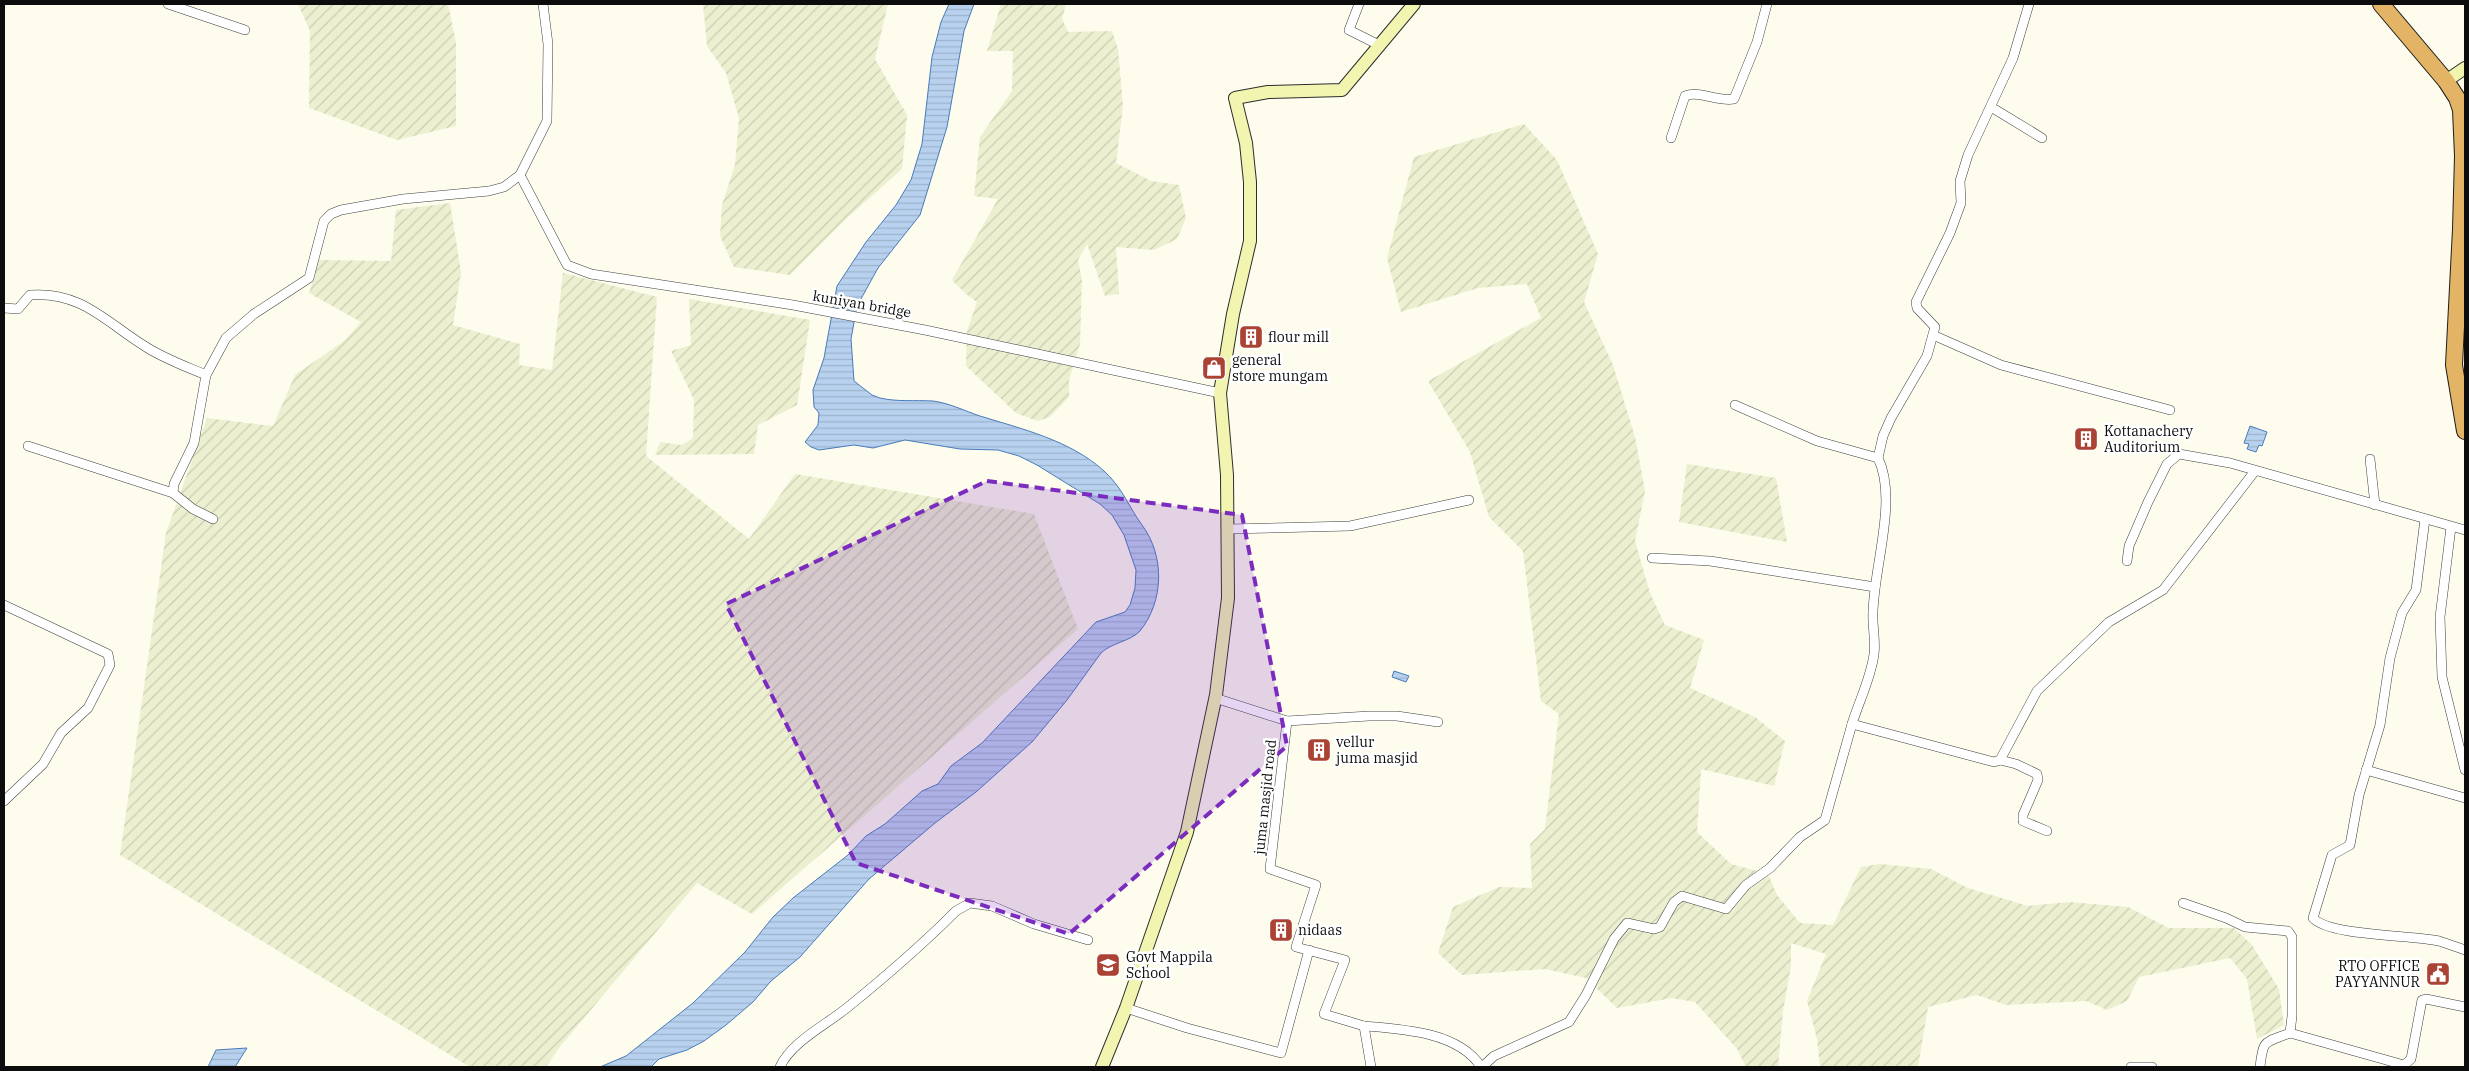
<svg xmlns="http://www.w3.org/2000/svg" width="2469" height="1071" font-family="'IBM Plex Serif',serif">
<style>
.farmland{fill:url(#farmland-furrows)}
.water{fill:url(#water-rules);stroke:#487bbc}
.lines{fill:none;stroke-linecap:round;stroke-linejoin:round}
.street-casing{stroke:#3f3f3f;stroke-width:10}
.secondary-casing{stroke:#2e2e2e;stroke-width:14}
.highway-casing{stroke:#1d1d1d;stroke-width:18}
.street{stroke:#fff;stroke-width:9}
.secondary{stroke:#f1f5b0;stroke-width:12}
.highway{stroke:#e3b366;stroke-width:16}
.marked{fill:#7b2cbf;fill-opacity:0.2;stroke:#7b2cbf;stroke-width:4;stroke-dasharray:10 6;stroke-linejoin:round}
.labels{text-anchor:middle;stroke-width:5;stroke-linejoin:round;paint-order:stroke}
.street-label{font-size:14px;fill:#0c0c0c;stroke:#fff}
.poi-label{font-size:14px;fill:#0c0c0c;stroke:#fff;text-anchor:start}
</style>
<defs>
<pattern id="farmland-furrows" width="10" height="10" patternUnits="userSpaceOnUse" patternTransform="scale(1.25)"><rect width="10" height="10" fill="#edf0d0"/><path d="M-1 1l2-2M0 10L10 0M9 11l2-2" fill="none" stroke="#cacdb1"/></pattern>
<pattern id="water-rules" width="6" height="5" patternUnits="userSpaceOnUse" patternTransform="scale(1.25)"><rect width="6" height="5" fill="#b8d1ee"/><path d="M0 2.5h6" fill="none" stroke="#9db2cb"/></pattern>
</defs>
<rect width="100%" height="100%" fill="#fdfced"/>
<g class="farmland">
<path d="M298 4H448L456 43V126L397 140 309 108 310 31Z"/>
<path d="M703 4H888L875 59 907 115 902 169 847 218 790 275 734 267 720 236 722 205 735 165 739 118 726 73 707 46Z"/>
<path d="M1001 4H1066L1062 19 1068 32 1112 31 1118 49 1123 106 1116 163 1151 181 1179 185 1186 218 1177 239 1154 250 1116 247 1119 294 1105 296 1087 244 1078 260 1082 280 1080 344 1069 380V397L1050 417 1037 421 1016 413 966 366 967 331 977 302 966 294 952 280 998 199 974 196 980 137 1012 91 1013 51H987Z"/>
<path d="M1524 124 1557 160 1598 254 1584 302 1613 365 1635 437 1645 491 1635 541 1650 593 1665 625 1704 640 1690 688 1755 717 1785 741 1774 786 1701 769 1697 832 1731 864 1768 874 1777 895 1800 923 1833 925 1861 867 1880 864 1931 869 1968 888 2028 906 2069 902 2128 907 2169 928H2234L2252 945 2279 989 2284 1025 2257 1039 2247 979 2230 958 2139 977 2127 1001 2107 1010 2086 1001 2006 1005 1977 995 1928 1007 1918 1067H1820L1817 1039 1807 1001 1826 954 1791 943V966L1783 1011 1778 1067H1746L1737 1049 1695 1002 1672 998 1617 1008 1586 978 1545 969 1462 975 1438 953 1453 907 1499 887 1532 888 1530 844 1545 829 1559 714 1541 701 1523 551 1489 517 1470 452 1428 381 1541 318 1527 284 1478 288 1401 312 1387 258 1414 157Z"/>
<path d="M450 203 461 272 453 325 520 344 519 365 552 370 563 273 657 297 646 456 749 539 795 474 1034 514 1078 629 752 914 697 883 559 1048 546 1067H470L120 855 166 533 207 418 273 426 295 375 344 341 361 322 309 293 319 260 391 261 396 210Z"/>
<path d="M689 299 810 320 797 405 758 425 754 454 655 455 660 442 682 445 693 438 694 400 671 351 691 345Z"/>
<path d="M1687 464 1776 478 1787 542 1679 522Z"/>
</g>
<g class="water">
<path d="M949 4H974L964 31 947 127 920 215 878 268 857 306 851 339 854 381 872 395 880 398C897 402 915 400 933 401 949 403 965 411 980 416 1022 429 1069 440 1103 470 1123 488 1128 506 1142 525 1165 556 1164 601 1140 631 1131 641 1111 643 1101 653L1067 700 1032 742 976 792 935 823 869 879 800 957 771 981 753 1002 726 1025 704 1041 687 1050 659 1059 651 1067H600L626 1056 693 1003 745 952 773 917 793 898 848 855 866 836 885 824 922 791 938 784 951 766 982 743 1096 622 1125 612 1130 605 1135 588 1136 570 1124 535 1112 515 1100 504 1037 465 1019 456 998 450 960 449 905 440 873 448 854 445 819 450 811 447 805 442 818 425 819 413 814 407 813 390 824 358 837 286 866 242 896 205 911 180 922 144 932 57 941 22Z"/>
<path d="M2250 426 2267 432 2262 446 2259 445 2256 452 2247 449 2249 444 2244 443Z"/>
<path d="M1394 671 1409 676 1406 682 1392 677Z"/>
<path d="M247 1048 235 1067H208L216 1050Z"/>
</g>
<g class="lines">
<defs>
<g id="street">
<path d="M168 4 245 30"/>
<path d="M1359 4 1349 30 1379 45"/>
<path d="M1991 107 2042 138"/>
<path d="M1671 138 1685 96C1700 90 1717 102 1734 99L1757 42 1767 4"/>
<path d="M520 175 567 265 591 274 793 305 925 330 1220 393"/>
<path d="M4 308 18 309 30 295C80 291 105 321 143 345 162 358 185 366 206 375L226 338 254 314 309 278 324 221 331 214 341 210 403 199 489 191 504 187 520 175 547 121 548 44 543 4"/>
<path d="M1933 335 2001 365 2170 410"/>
<path d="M206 375 194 443 174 484 173 493 193 509 213 519"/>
<path d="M1735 405 1817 441 1878 458C1898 499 1874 566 1873 612 1872 627 1876 640 1874 654 1871 678 1859 701 1852 724L1994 762 2000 760 2037 691 2109 622 2163 590 2255 471"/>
<path d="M28 446 173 493"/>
<path d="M1878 458 1883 436 1891 418 1927 356 1935 327 1917 308 1916 302 1950 233 1961 203 1960 181 1968 155 2013 58 2029 4"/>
<path d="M2370 459 2375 505"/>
<path d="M2425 519 2416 590 2402 613 2390 658 2380 725 2359 795 2350 845 2332 855 2313 918C2329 936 2411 935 2439 941 2448 944 2457 947 2465 950"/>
<path d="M2451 527 2440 617 2442 677 2465 770"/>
<path d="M1228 529 1350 526 1469 500"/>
<path d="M1652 558 1710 561 1875 587"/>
<path d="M2127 561 2129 546 2148 502 2167 464 2179 454 2230 463 2465 530"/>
<path d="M4 605 108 654 110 665 88 708 61 733 43 764 4 801"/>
<path d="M1215 698 1287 721 1270 869 1316 885 1296 947 1345 960 1324 1014 1364 1026 1371 1067"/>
<path d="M1287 721 1369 716H1397L1438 722"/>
<path d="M2000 760 2016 764 2037 774 2038 780 2023 815V821L2047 831"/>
<path d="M2366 770 2465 798"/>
<path d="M2183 903 2226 918 2245 927 2288 931 2292 937V1016L2290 1033 2404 1065 2411 1059 2422 1000 2426 999 2465 1007"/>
<path d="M1126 1008 1187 1028 1281 1053 1309 950"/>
<path d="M1364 1026C1402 1029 1459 1032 1481 1067"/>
<path d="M780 1067C791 1042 826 1025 848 1007 885 977 922 945 956 911L970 903 992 906 1034 924 1088 940"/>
<path d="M1482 1067 1494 1056 1569 1022 1586 995 1614 939 1627 923 1654 929 1660 927 1674 902 1682 896 1726 909 1746 885 1770 868 1800 837 1825 820 1852 724"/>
<path d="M2131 1067H2152"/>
<path d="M2260 1067C2263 1039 2264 1043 2290 1033"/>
</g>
<g id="secondary">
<path d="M2446 81 2465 68"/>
<path d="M1102 1067 1126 1008 1187 832 1216 695 1228 598 1227 475 1220 393 1233 314 1250 241V182L1246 143 1235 98 1268 92 1342 90 1414 4"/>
</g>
<path id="highway" d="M2381 4 2446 81 2457 98 2461 110 2463 156 2461 229 2454 365 2465 431"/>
</defs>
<use href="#street" class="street-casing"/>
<use href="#secondary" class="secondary-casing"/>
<use href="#highway" class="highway-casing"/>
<use href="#street" class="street"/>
<use href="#secondary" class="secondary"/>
<use href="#highway" class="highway"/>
</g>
<path class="marked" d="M987 481 1242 515 1287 746 1069 934 856 863 726 604Z"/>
<defs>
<symbol id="building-square" viewBox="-11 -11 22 22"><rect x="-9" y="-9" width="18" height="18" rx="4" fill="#ab4335" stroke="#fff"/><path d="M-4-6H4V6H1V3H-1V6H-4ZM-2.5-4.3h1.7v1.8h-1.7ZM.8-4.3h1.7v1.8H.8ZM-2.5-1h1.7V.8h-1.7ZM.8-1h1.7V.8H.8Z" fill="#fff"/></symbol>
<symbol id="shop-square" viewBox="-11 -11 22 22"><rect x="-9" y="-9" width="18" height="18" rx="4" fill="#ab4335" stroke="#fff"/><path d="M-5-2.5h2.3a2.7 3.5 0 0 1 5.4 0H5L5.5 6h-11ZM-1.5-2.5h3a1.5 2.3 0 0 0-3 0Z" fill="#fff"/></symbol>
<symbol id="school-square" viewBox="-11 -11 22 22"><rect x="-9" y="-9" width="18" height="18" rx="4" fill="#ab4335" stroke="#fff"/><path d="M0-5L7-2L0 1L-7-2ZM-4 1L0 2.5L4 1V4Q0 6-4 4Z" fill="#fff"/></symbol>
<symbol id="civic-square" viewBox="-11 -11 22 22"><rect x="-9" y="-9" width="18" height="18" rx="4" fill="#ab4335" stroke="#fff"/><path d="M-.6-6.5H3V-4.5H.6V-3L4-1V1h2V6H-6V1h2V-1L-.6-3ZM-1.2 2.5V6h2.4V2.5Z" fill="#fff"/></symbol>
</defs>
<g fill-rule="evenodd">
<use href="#building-square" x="1237" y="323" width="28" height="28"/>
<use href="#shop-square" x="1200" y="354" width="28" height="28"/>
<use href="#building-square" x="2072" y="425" width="28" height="28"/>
<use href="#building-square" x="1305" y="736" width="28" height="28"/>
<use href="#building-square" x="1267" y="916" width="28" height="28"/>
<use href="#school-square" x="1094" y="951" width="28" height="28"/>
<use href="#civic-square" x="2424" y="960" width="28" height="28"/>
</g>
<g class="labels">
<g class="street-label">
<text transform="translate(862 304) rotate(10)" y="5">kuniyan bridge</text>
<text transform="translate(1265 797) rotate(-84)" y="5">juma masjid road</text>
</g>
<g class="poi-label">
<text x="1268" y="342">flour mill</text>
<text x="1232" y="365">general<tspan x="1232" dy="16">store mungam</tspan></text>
<text x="2104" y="436">Kottanachery<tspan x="2104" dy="16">Auditorium</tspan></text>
<text x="1336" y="747">vellur<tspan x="1336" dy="16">juma masjid</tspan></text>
<text x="1298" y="935">nidaas</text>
<text x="1126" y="962">Govt Mappila<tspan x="1126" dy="16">School</tspan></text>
<text x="2420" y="971" text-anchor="end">RTO OFFICE<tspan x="2420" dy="16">PAYYANNUR</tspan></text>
</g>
</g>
<rect width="2469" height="1071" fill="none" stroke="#0c0c0c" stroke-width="10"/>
</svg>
